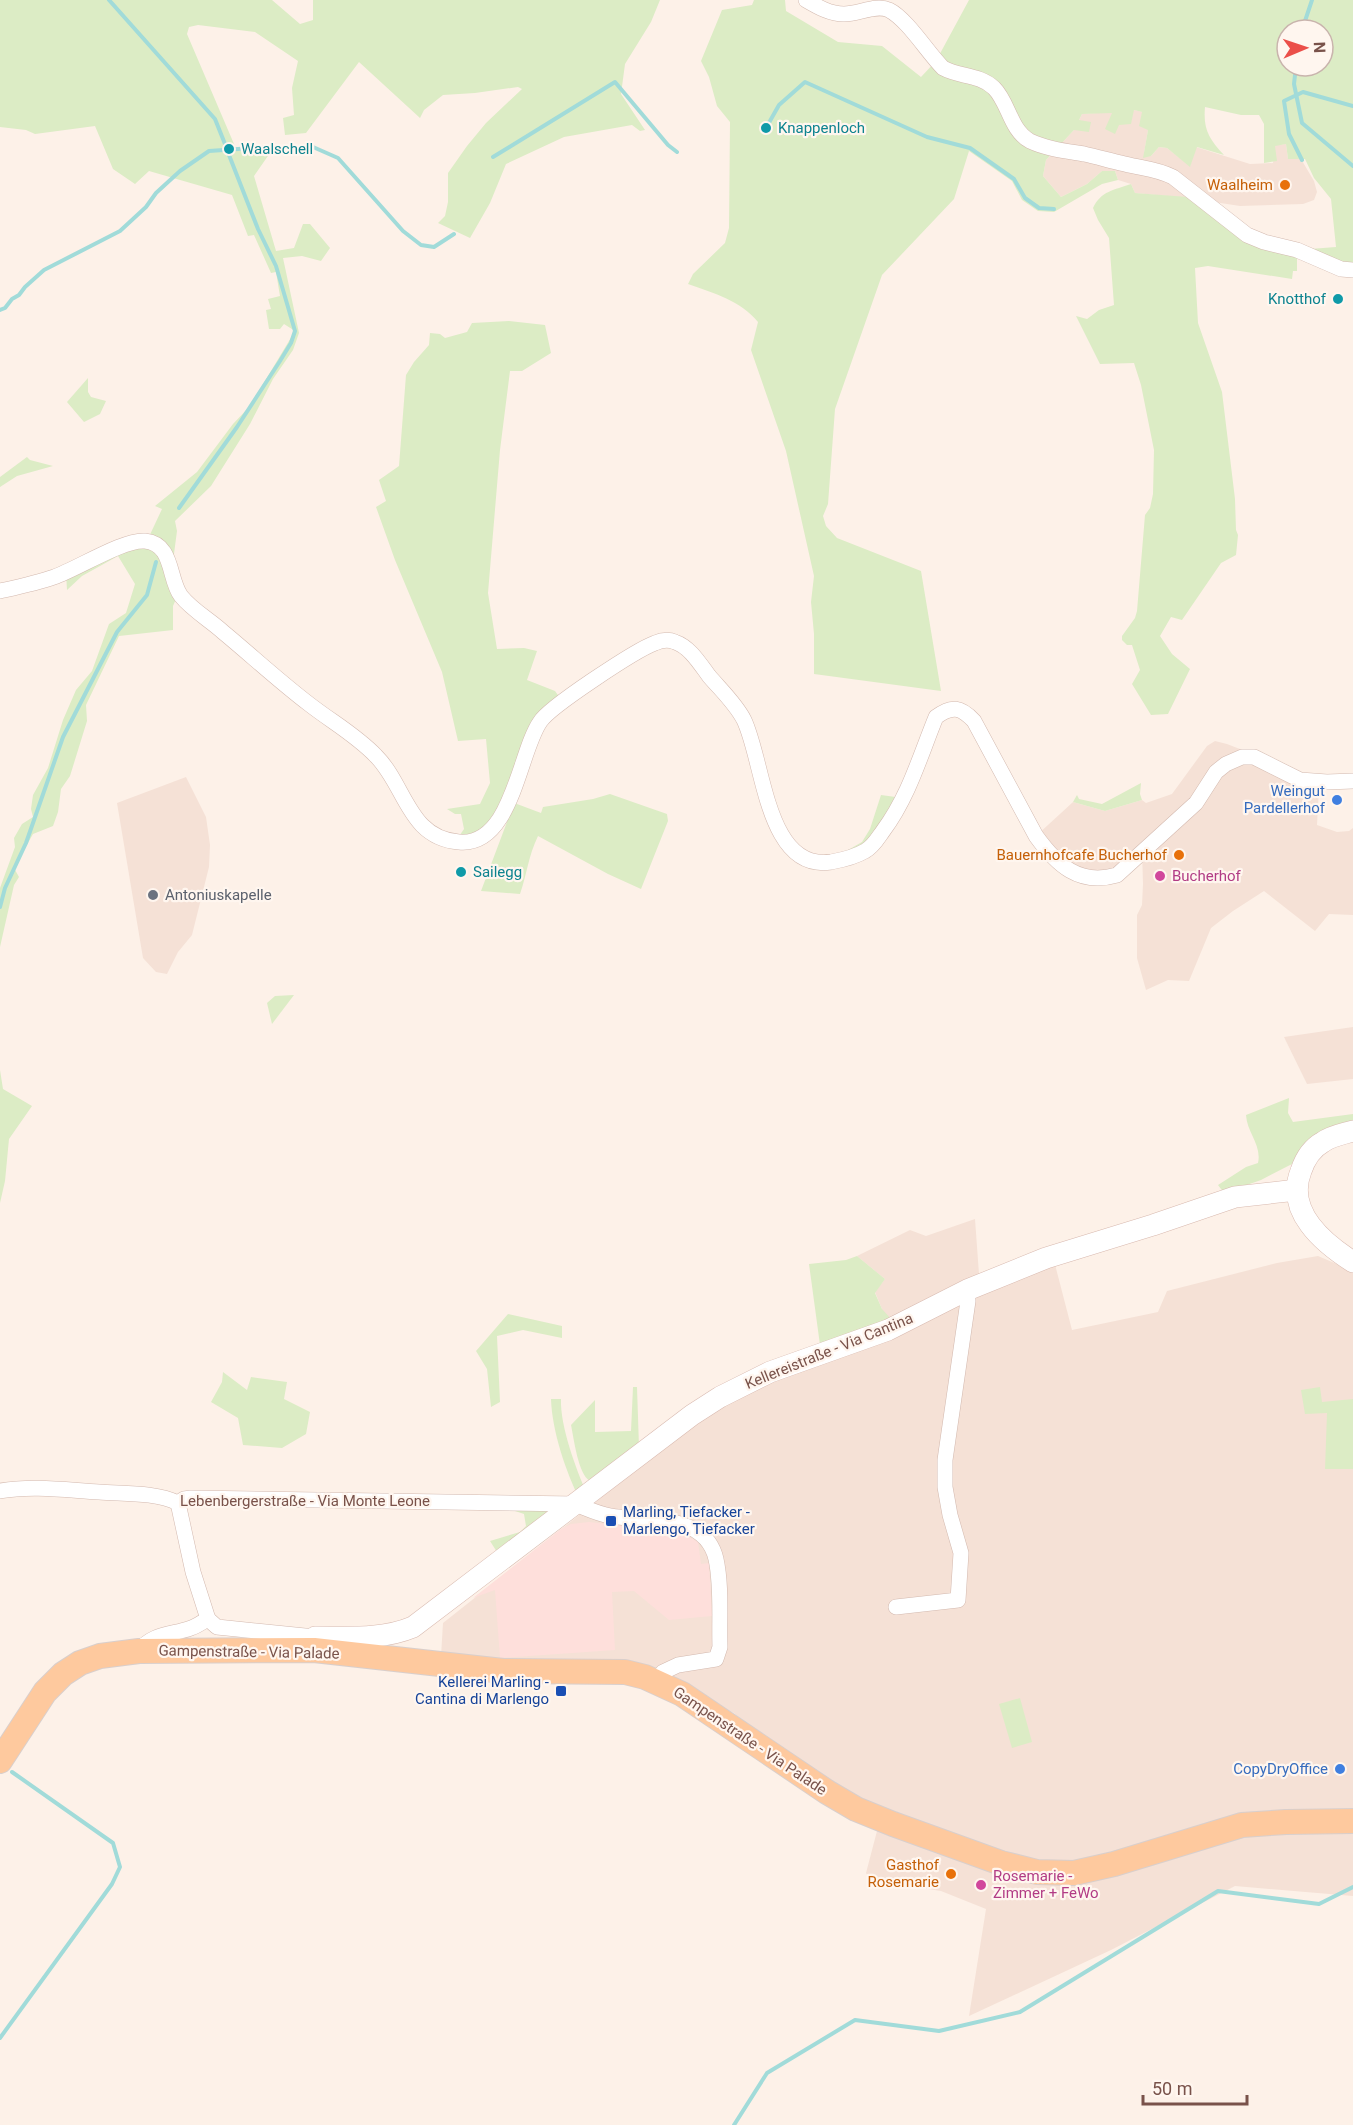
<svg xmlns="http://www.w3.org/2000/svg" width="1353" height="2125" font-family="Roboto,sans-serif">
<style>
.residential{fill:#f5e1d6}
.commercial{fill:#fedfdb}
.green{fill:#dcecc5;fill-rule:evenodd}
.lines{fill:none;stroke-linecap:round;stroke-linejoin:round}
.stream{stroke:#a1dbd9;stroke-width:4}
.street-casing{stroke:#d3b9af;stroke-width:16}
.secondary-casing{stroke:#d8b9af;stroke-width:22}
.primary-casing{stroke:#d9cfcc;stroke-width:26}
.street{stroke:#fff;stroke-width:15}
.secondary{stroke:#fff;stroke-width:21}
.primary{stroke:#fec99e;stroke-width:24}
.culture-dot{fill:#0f9aa8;stroke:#fff6ef;stroke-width:2}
.food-dot{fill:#e8710a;stroke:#fff6ef;stroke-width:2}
.shop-dot{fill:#3f7fe0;stroke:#fff6ef;stroke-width:2}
.hotel-dot{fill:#d1479c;stroke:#fff6ef;stroke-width:2}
.worship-dot{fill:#6b7280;stroke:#fff6ef;stroke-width:2}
.transit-dot{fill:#1a4fb4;stroke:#fff6ef;stroke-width:2}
.labels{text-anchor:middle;stroke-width:4.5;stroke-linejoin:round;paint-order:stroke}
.culture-label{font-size:15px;fill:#0d838f;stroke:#fff6ef;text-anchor:start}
.food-label{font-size:15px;fill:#c56008;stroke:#fff6ef;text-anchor:end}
.shop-label{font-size:15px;fill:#366cbe;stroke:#fff6ef;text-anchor:end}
.hotel-label{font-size:15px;fill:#b23c85;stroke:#fff6ef;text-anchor:start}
.worship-label{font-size:15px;fill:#5b616d;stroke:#fff6ef;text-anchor:start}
.street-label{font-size:15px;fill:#79524a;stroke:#fff6ef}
.transit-label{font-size:15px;fill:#164399;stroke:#fff6ef;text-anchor:start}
</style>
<rect width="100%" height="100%" fill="#fdf1e8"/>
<g class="residential">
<path d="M1134 110 1143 112 1148 130 1144 153 1151 156 1159 147 1167 148 1190 166 1196 147 1250 164 1273 163 1275 145 1286 144 1288 159H1301L1314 181 1317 192 1314 200 1303 204 1240 206 1188 198 1135 193 1131 184 1118 180 1115 171H1102L1087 184 1061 197 1043 176 1046 160 1074 130 1082 114 1112 112 1119 125Z"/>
<path d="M1215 741 1227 744 1245 751 1319 787 1317 825 1337 832 1349 831 1353 828V915L1329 914 1315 931 1264 891 1233 911 1211 928 1189 981 1168 980 1146 990 1137 958V915L1142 905 1143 884 1142 851 1131 862 1087 878 1036 836 1073 802 1105 811 1142 800 1146 803 1172 794 1207 746Z"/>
<path d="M186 777 206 817 210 845 209 867 192 935 178 952 167 974 156 972 143 958 117 803Z"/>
<path d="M1353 1027V1079L1307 1084 1284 1037Z"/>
<path d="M975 1219 979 1274 1051 1249 1072 1330 1158 1312 1167 1291 1277 1263 1318 1256 1353 1271V1896L1235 1886 1111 1950 969 2016 986 1909 941 1891 915 1887 873 1886 866 1873 882 1812 757 1736 734 1713 691 1694 664 1678 441 1656 443 1623 718 1405 882 1309 875 1292 885 1279 857 1256 910 1230 926 1236Z"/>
</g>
<path class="commercial" d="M589 1522 680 1532 698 1542 701 1564 709 1563 712 1616 669 1620 634 1591 612 1592 615 1650 500 1658 495 1590 473 1598 561 1529 571 1524Z"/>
<g class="green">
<path d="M0 0H272L300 24 313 20V0H660L651 22 625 64 621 94 645 130 640 131 632 125 564 137 506 164 490 203 470 238 438 223 445 216 448 202V173L467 146 486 123 522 89 518 87 475 93 443 95 424 110 420 118 359 62 306 133 285 135 283 118 294 115 292 88 298 61 255 32 198 25 189 27 187 34 237 151 265 150 270 153 254 176 276 251 294 248 303 224H310L330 248 321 261 302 256 283 258 299 333 293 350 273 379 250 424 211 486 175 521 177 531 172 569 176 599 173 606V630L119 636 86 705 87 721 70 776 61 789 58 812 53 826 33 834 14 868 19 877 14 885 0 947V888L15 847 14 838 22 824 33 817 31 809 33 795 48 768 63 720 76 690 92 671 109 624 126 613 135 584 118 556 82 576 67 590 66 572 147 541 162 509 155 506 197 472 233 424 250 406 295 331 284 324 280 329H269L266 310 271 309 268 299 280 296 276 272 271 273 254 235 248 236 232 195 149 171 135 184 113 169 95 126 35 134 26 130 0 127Z"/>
<path d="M754 0H785L786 11 838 42 882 46 921 77 936 61 969 0H1353V270L1297 254V271H1293L1292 279 1208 266 1195 268 1198 323 1222 392 1235 499 1236 530 1238 535 1236 555 1221 563 1182 620 1171 617 1160 636 1172 654 1190 669 1168 714 1151 715 1132 684 1140 670 1132 645H1127L1122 640V636L1135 618 1137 611 1145 515 1150 508 1153 494 1154 450 1141 385 1134 363 1100 364 1076 316 1087 319 1099 310 1114 305 1109 238 1098 220 1093 208C1101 191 1114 190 1131 184L1135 193 1188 197 1238 228 1297 250 1336 247 1331 199 1314 178 1305 159H1288L1286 144 1275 146 1277 161 1264 163V124L1259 115H1241L1205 107C1203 129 1209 139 1224 155L1197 147 1190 167 1167 148 1159 147 1151 156 1143 158 1148 130 1139 126 1142 112 1134 110 1131 124 1119 125 1115 134 1105 129 1112 113 1082 114 1079 120 1091 122 1089 132 1074 130 1046 160 1043 176 1061 197 1087 184 1102 171H1115L1118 180 1102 184 1054 212 1038 211 1022 200 1012 181 969 151 954 199 882 275 835 409 828 504 823 516 826 526 837 538 921 571 941 691 814 674V634L811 602 814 576 786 451 751 350 758 322C740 300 715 294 688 284L693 274 725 243 729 228 730 122 717 106 709 77 701 61 722 10 752 5ZM1287 30H1323V66H1287Z"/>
<path d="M509 321 545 325 551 353 522 371H510L500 450 488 593 497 649 524 648 537 651 527 680 555 691 563 702 549 712 509 801 541 813 543 807 593 799 610 794 667 814 668 821 641 889 608 874 538 836C528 857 527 874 520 894L481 891 507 822H501L455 842 464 829 461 814H455L447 809 480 804 490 783 486 739 458 741 442 672 395 560 376 507 386 501 379 480 399 466 406 375 414 362 429 345 430 333 440 334 445 338 467 332 472 323Z"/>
<path d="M88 378V392L91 397 106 401 100 414 84 422 67 402Z"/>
<path d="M27 457 30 460 53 466 17 476 0 487V477Z"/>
<path d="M1141 783 1140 794 1142 800 1105 811 1073 802 1077 795 1079 799 1102 804Z"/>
<path d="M881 795 903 798 870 842 841 854 862 842 870 829Z"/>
<path d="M294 995 272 1024 267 1003 275 996Z"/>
<path d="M0 1070 3 1089 32 1106 9 1139 5 1181 0 1203Z"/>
<path d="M1289 1098 1288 1113 1293 1122 1353 1114V1123L1302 1149 1292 1164 1261 1180 1224 1193 1218 1185 1246 1167 1258 1163C1262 1145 1247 1133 1246 1115Z"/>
<path d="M857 1256 885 1279 875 1293 882 1309 892 1320 820 1345 809 1264 846 1260Z"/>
<path d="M508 1314 562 1326V1338L523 1330 497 1336 500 1402 491 1407 487 1369 476 1351Z"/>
<path d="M223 1372 247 1390 251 1377 287 1382 284 1399 310 1412 306 1434 282 1448 243 1445 238 1418 211 1402 222 1382Z"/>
<path d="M633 1387H637L639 1447 590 1481C578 1474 574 1439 571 1425L595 1400V1432L631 1431Z"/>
<path d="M1320 1387 1322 1402 1353 1399V1469H1325L1327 1413 1305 1414 1301 1390Z"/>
<path d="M551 1399H561C560 1426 576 1469 587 1494L580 1500C566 1472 552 1431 551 1399Z"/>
<path d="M575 1504 502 1560 490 1541 520 1532 526 1526 524 1514 512 1510Z"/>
<path d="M1020 1698 1032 1742 1012 1748 999 1704Z"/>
</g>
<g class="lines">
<g class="stream">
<path d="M109 0 215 119 225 144"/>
<path d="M1302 30 1312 0"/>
<path d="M1296 66 1294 84 1302 123 1353 166"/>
<path d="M766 128 779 105 805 82 927 137 970 148 1014 179 1025 198 1039 208 1054 209"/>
<path d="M493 157 615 82 668 145 677 152"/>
<path d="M1302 160 1289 134 1284 101 1303 92 1353 106"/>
<path d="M0 310 5 308 12 299 19 295 25 287 44 270 120 231 146 207 156 193 180 171 209 151 265 147 282 153 313 147 338 158 403 231 421 245 434 247 454 234"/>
<path d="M179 508 237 427 280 361 291 343 295 331 276 266 258 229 229 155"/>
<path d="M0 907 5 888 26 843 63 737 117 632 147 595 156 562"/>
<path d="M0 2038 112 1884 120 1867 113 1843 12 1772"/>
<path d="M734 2125 767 2073 855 2020 939 2031 1020 2012 1218 1891 1319 1904 1353 1887"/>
</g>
<defs>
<g id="street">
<path d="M806 0C818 7 830 14 844 14 859 14 876 4 889 10 907 19 928 53 943 68 959 77 979 74 994 88 1009 103 1010 130 1030 141 1047 149 1066 151 1084 154 1098 157 1111 161 1125 164 1144 169 1154 168 1173 177L1247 235 1264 242 1297 250 1341 269 1353 270"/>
<path d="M0 591C18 587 37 583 54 577 77 569 124 539 145 541 174 544 168 579 181 596 192 610 210 620 223 632 252 656 280 682 309 704 332 722 356 735 376 756 406 786 408 838 459 842 512 847 519 752 540 722 549 707 636 650 655 643 662 640 668 639 675 642 690 647 700 664 709 676 721 690 736 704 744 720 764 761 766 872 831 862 842 860 855 857 865 851 873 847 878 838 883 831 909 796 920 756 936 717 952 705 961 707 974 721L1036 836C1057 865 1079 886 1117 875L1196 803 1216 772 1226 764 1242 757H1254L1300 780 1327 782 1353 781"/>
<path d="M0 1491C32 1485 66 1490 99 1492 124 1494 155 1492 178 1503"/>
<path d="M178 1503 184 1499 191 1498 575 1504C586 1508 598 1514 610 1516 646 1522 705 1512 716 1559 722 1587 719 1619 720 1647L716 1659 678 1665 663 1672 657 1681"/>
<path d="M178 1503 193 1572 208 1619"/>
<path d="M896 1607 958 1600 961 1553 950 1515 945 1487V1460L968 1301 967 1290"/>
<path d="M139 1651C152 1633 172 1635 191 1628 197 1626 202 1622 208 1619L217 1627 315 1637"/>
</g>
<g id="secondary">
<path d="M1353 1131C1343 1134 1331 1136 1323 1142 1312 1148 1305 1159 1301 1171 1285 1211 1323 1243 1353 1262"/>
<path d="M314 1650 315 1637C348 1637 382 1640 413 1627L692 1415 720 1397 770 1372 888 1330 967 1290 1046 1258 1153 1225 1235 1197 1297 1190"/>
</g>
<path id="primary" d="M0 1761 45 1692 63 1674 80 1663 100 1656 139 1651 314 1650 503 1671 625 1672 645 1677 682 1694 827 1792 856 1809 893 1824 1001 1863 1037 1872 1074 1873 1114 1864 1242 1825 1286 1822 1353 1821"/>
</defs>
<use href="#street" class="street-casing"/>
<use href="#secondary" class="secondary-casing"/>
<use href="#primary" class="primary-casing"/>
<use href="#street" class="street"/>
<use href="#secondary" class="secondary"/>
<use href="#primary" class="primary"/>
</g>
<g class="culture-dot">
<circle cx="766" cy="128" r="6"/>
<circle cx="229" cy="149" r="6"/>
<circle cx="1338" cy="299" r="6"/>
<circle cx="461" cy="872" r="6"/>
</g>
<g class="food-dot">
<circle cx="1285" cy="185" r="6"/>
<circle cx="1179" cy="855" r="6"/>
<circle cx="951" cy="1874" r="6"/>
</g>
<g class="shop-dot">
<circle cx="1337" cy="800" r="6"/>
<circle cx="1340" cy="1769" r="6"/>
</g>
<g class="hotel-dot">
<circle cx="1160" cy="876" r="6"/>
<circle cx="981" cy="1885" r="6"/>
</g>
<circle class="worship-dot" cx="153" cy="895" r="6"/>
<g class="transit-dot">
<rect x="605" y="1515" width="12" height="12" rx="3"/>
<rect x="555" y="1685" width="12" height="12" rx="3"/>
</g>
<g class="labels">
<g class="culture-label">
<text x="778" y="133">Knappenloch</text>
<text x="241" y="154">Waalschell</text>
<text x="1326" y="304" text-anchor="end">Knotthof</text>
<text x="473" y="877">Sailegg</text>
</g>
<g class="food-label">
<text x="1273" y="190">Waalheim</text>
<text x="1167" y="860">Bauernhofcafe Bucherhof</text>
<text x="939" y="1870">Gasthof<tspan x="939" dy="17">Rosemarie</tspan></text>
</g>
<g class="shop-label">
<text x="1325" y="796">Weingut<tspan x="1325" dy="17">Pardellerhof</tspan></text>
<text x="1328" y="1774">CopyDryOffice</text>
</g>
<g class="hotel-label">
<text x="1172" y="881">Bucherhof</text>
<text x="993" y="1881">Rosemarie -<tspan x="993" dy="17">Zimmer + FeWo</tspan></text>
</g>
<g class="worship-label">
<text x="165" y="900">Antoniuskapelle</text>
</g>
<g class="street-label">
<text transform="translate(829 1351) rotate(-22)" y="5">Kellereistraße - Via Cantina</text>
<text x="305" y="1506">Lebenbergerstraße - Via Monte Leone</text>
<text transform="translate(249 1652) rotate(1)" y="5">Gampenstraße - Via Palade</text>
<text transform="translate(750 1741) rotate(34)" y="5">Gampenstraße - Via Palade</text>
</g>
<g class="transit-label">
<text x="623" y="1517">Marling, Tiefacker -<tspan x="623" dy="17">Marlengo, Tiefacker</tspan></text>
<text x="549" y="1687" text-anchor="end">Kellerei Marling -<tspan x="549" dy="17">Cantina di Marlengo</tspan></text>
</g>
</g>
<g transform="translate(1305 48) rotate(88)"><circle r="28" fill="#fff6ef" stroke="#c9b4ad" stroke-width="1.5"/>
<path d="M0-4.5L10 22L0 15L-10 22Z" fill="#eb4f49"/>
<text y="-9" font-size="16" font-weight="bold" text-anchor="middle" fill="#79524a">N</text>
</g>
<path d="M1143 2095v9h104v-9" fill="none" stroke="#79524a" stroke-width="3"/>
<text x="1152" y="2095" font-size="18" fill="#79524a" stroke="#fff6ef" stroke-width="4.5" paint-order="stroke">50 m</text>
</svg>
